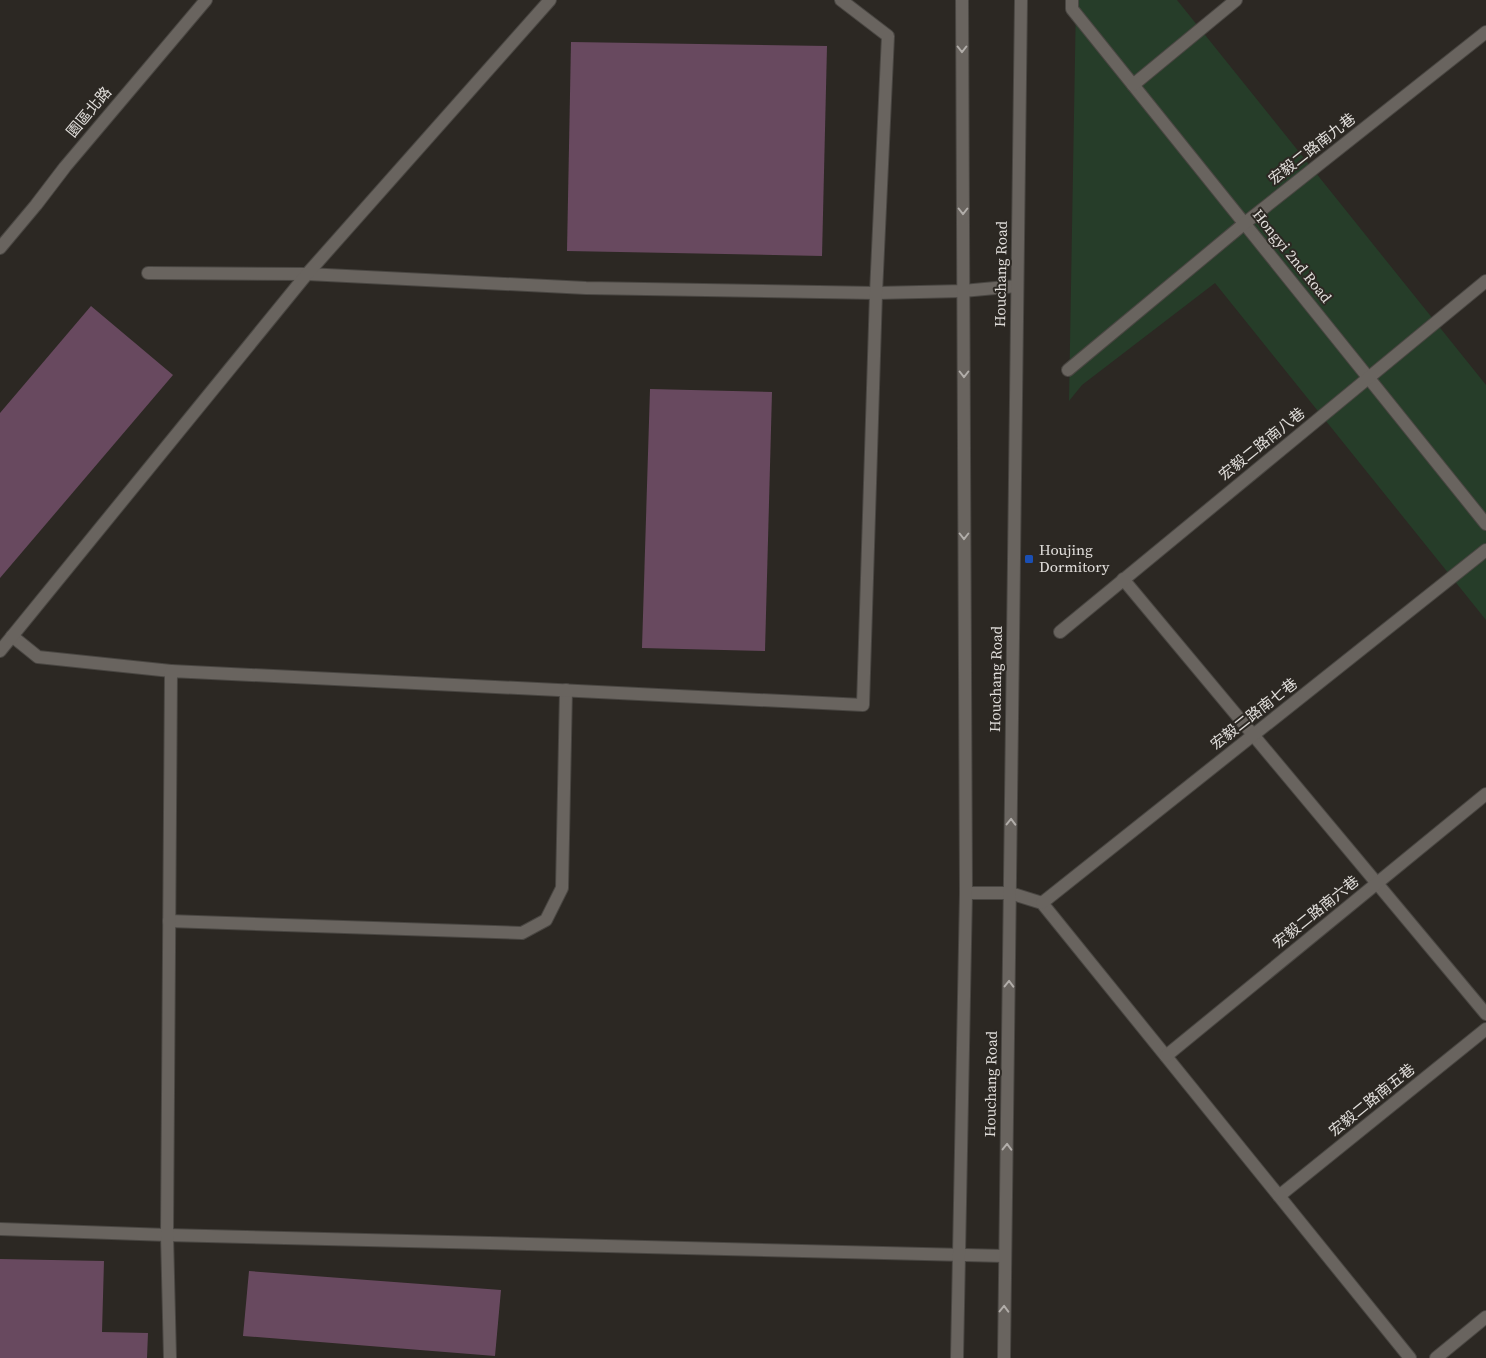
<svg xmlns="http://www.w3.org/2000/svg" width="1486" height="1358" font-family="'Source Serif 4','Noto Sans TC',serif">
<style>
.green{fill:#263d29}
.building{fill:#68495f}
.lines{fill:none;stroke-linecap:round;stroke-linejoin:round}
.minor-casing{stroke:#494642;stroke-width:14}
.minor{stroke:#69645f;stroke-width:12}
.oneway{stroke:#b1ada9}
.transit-dot{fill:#1a4fb4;stroke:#2c2823;stroke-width:2}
.labels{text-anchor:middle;stroke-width:4;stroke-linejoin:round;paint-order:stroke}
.street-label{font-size:15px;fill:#e1dedb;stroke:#2c2823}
.poi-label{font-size:15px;fill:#e1dedb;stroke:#2c2823;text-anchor:start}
</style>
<rect width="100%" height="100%" fill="#2c2823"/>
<path class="green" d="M1076 0H1177L1486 385V620L1215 283 1082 385 1069 401Z"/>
<g class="building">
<path d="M571 42 827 46 822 256 567 251Z"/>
<path d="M91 306 173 375 0 578V413Z"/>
<path d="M650 389 772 392 765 651 642 648Z"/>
<path d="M0 1259 104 1261 102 1332 148 1333 147 1358H0Z"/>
<path d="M249 1271 501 1290 495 1356 243 1336Z"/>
</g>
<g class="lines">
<defs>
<g id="minor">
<path d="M1072 0V9L1486 524"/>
<path d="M1133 85 1236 0"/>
<path d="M0 248 36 205 65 167 206 0"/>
<path d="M148 273 307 274 586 288 876 293 963 291 1017 286"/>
<path d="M1068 370 1245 223 1486 32"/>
<path d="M1123 579 1486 1014"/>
<path d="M1060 632 1486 281"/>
<path d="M12 636 38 657 171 671"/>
<path d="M0 651 307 274 550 0"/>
<path d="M966 893H1010L1042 903 1410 1358"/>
<path d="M1042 903 1486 550"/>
<path d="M169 921 522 933 546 920 562 888 566 690"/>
<path d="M1166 1056 1486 794"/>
<path d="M1279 1196 1486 1029"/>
<path d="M0 1229 167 1235 1005 1256"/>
<path d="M170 1358 167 1235 171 671 863 705 876 293 888 36 841 0"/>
<path d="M957 1358 966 893 962 0"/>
<path d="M1004 1358 1021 0"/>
<path d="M1436 1358 1486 1317"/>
</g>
</defs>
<use href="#minor" class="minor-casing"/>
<use href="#minor" class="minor"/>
</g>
<defs><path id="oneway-chevron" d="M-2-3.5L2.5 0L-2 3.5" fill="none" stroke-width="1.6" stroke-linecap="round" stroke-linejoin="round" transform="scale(1.25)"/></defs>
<g class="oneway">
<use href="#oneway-chevron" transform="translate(962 49) rotate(90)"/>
<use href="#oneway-chevron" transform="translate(963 211) rotate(90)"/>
<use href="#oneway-chevron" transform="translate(964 374) rotate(90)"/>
<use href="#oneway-chevron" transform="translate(964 536) rotate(90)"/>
<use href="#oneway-chevron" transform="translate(1011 822) rotate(-89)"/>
<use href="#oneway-chevron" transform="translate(1009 984) rotate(-89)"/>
<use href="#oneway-chevron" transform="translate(1007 1147) rotate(-89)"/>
<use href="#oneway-chevron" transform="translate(1004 1309) rotate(-89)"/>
</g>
<rect class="transit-dot" x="1024" y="554" width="10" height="10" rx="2.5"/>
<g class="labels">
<g class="street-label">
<text transform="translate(89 112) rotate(-50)" y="5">園區北路</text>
<text transform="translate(1312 149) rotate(-38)" y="5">宏毅二路南九巷</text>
<text transform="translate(1292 256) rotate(51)" y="5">Hongyi 2nd Road</text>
<text transform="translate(1001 274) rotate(-89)" y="5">Houchang Road</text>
<text transform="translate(1262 444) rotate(-39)" y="5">宏毅二路南八巷</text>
<text transform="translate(996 679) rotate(-89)" y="5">Houchang Road</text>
<text transform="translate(1254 714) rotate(-38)" y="5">宏毅二路南七巷</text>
<text transform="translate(1316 912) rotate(-39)" y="5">宏毅二路南六巷</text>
<text transform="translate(991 1084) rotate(-89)" y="5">Houchang Road</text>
<text transform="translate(1372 1100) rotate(-39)" y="5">宏毅二路南五巷</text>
</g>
<g class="poi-label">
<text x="1039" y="555">Houjing<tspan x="1039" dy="17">Dormitory</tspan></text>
</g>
</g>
</svg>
